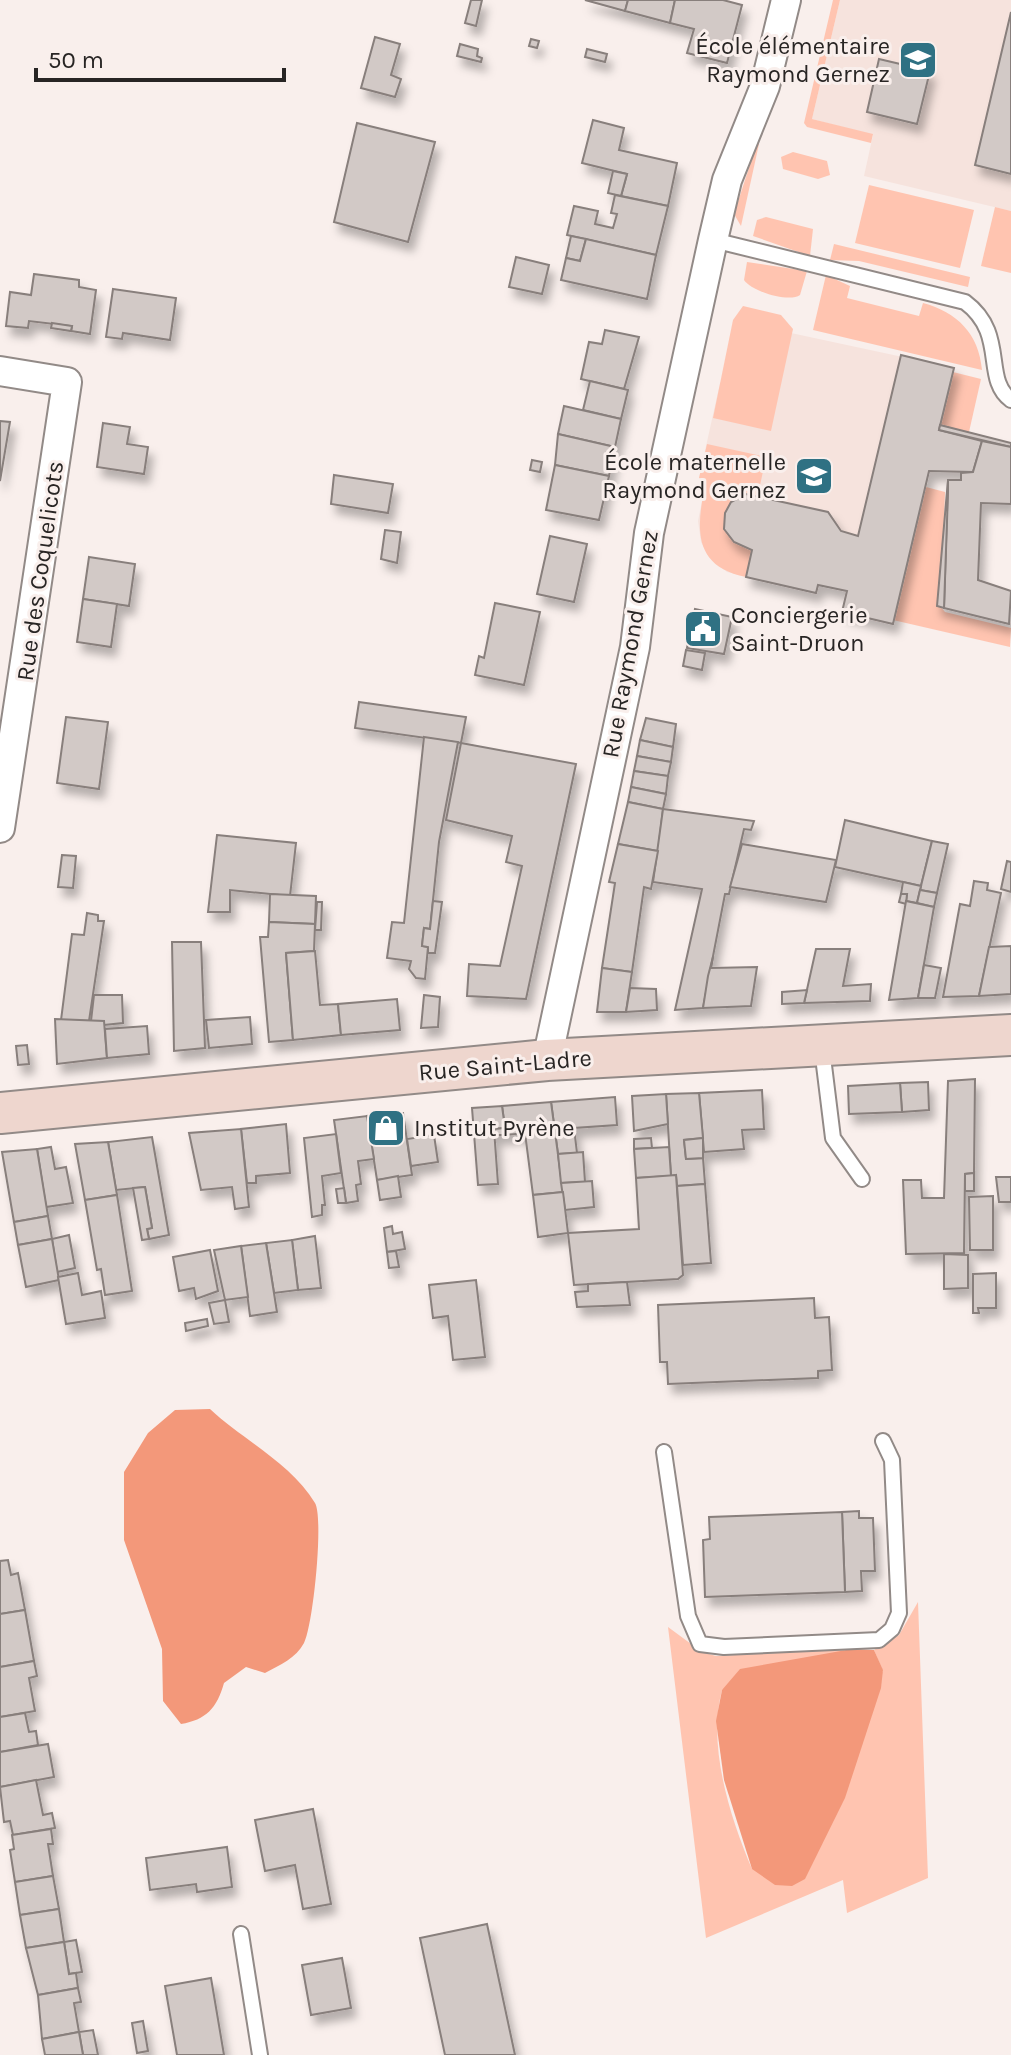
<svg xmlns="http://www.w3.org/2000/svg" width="1011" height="2055" font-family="Karla,sans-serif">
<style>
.built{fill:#f6e3dd}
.green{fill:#ffc4b0}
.forest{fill:#f3987a}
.building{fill:#d2c9c6;stroke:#887f7c;stroke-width:2;filter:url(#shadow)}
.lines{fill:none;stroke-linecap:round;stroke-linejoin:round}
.lane-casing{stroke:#928a87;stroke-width:18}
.street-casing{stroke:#928a87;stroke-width:32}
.secondary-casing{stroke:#928a87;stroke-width:44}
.lane{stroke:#fff;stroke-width:14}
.street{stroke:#fff;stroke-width:28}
.secondary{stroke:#eed6ce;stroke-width:40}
.labels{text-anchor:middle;stroke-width:6;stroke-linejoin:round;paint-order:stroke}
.poi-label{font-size:24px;fill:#282524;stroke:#f9efec;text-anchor:end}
.street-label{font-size:24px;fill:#282524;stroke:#f9efec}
</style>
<defs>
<filter id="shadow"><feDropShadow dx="5" dy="9" stdDeviation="4" flood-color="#0004"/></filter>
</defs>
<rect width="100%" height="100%" fill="#f9efec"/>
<g class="built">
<path d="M840 0H1011V211L864 176 873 135 812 119Z"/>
<path d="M777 330 954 368 940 430 982 441 973 472H929L893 624 842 612 847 591 819 585 816 593 727 572 709 557 701 542 698 521 706 481 699 478 720 383Z"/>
</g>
<g class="green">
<path d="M833 0H840L812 119 873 134 871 143 807 127 804 123Z"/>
<path d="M757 143 759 144 741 226 734 214Z"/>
<path d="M793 152 827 161 830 175 818 179 783 169 781 157Z"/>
<path d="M869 185 974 210 960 268 855 243Z"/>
<path d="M995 207 1011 211V273L981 266Z"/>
<path d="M766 217 813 229 810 256 753 236 757 220Z"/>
<path d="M834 244 970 277 968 287 859 261 830 260Z"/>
<path d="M747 262 807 271 800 295C789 303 751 291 744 280Z"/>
<path d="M826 275 850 286 847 298 919 316 923 303C957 312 979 334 982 370L813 330Z"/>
<path d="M743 306 781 315 793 329 771 431 713 418 733 320Z"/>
<path d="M953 372 981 379 969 432 940 425Z"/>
<path d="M707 444 766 457 758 495 746 494 731 502 724 529 734 542 752 550 746 577C690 566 697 524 706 481L699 478Z"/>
<path d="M926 487 945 492 941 607 945 612 1011 628 1010 647 893 620Z"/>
<path d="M918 1602 928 1878 847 1913 843 1880 706 1938 668 1627 702 1652 716 1656 852 1649 814 1658 722 1690C707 1746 730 1817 752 1869L883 1671 874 1650 899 1635Z"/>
</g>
<g class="forest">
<path d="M210 1409C243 1440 291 1463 315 1503 324 1519 313 1626 304 1643 296 1658 280 1665 265 1673L246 1667 224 1683C217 1708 206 1720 181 1724L163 1701 162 1649 124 1540V1472L148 1433 175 1410Z"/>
<path d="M852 1649 874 1650 883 1670 881 1688 845 1798 805 1879 792 1886 775 1885 752 1869 724 1780 716 1721 722 1690 740 1669Z"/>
</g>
<g class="building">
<path d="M471 0H482L476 26 465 23Z"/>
<path d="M585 0H628L625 11Z"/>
<path d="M628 0H675L670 23 625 11Z"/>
<path d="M675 0H723L742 5 727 63 687 53 694 29 670 23Z"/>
<path d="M1011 12V174L975 165Z"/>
<path d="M375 37 400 44 391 75 401 79 395 97 361 88Z"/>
<path d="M531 39 539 41 537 48 529 46Z"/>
<path d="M460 44 478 49 477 56 482 58 481 62 457 56Z"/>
<path d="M587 49 607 54 605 62 585 57Z"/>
<path d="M879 59 930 71 917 124 867 112Z"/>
<path d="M593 120 624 128 619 150 677 163 668 206 621 196 627 174 582 163Z"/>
<path d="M357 123 435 142 408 242 334 222Z"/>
<path d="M613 171 627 174 621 196 608 193Z"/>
<path d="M615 195 668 206 656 255 567 235 574 206 598 211 595 224 613 228 617 214 611 213Z"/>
<path d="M571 236 586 239 580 261 566 258Z"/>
<path d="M586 239 656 255 647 299 561 280 566 258 580 261Z"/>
<path d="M516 257 549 265 542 294 509 287Z"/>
<path d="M34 274 79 280V287L96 290 90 334 71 331 72 326 29 321 28 328 6 326 10 292 31 295Z"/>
<path d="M113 289 176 298 170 340 123 333 122 339 106 337Z"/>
<path d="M52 323 72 326 71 331 51 328Z"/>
<path d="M605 330 639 337 624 389 581 379 589 342 602 344Z"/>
<path d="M901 355 954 368 939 430 982 441 973 472 929 471 893 624 842 612 847 591 818 585 816 593 746 577 752 550 734 542 724 529 725 513 731 502 746 494 828 512 841 531 858 536Z"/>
<path d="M590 381 628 390 621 419 583 410Z"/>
<path d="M564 406 621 419 615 447 558 434Z"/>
<path d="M0 421 10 422 0 481Z"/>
<path d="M103 423 130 427 127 444 148 447 144 474 97 467Z"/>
<path d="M940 425 1011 443V447L939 430Z"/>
<path d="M558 434 615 447 609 476 555 465Z"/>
<path d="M982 441 1011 447V504L981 503 978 580 1011 591 1009 624 944 608 948 480H961V473L973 472Z"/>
<path d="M532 460 542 462 540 472 530 470Z"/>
<path d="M555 465 609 476 599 520 546 510Z"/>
<path d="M334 475 393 484 388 513 331 504Z"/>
<path d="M948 480V492L944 608 937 606Z"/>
<path d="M385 530 401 532 397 563 381 559Z"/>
<path d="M550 536 587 544 574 602 537 594Z"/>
<path d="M89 557 135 564 129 606 83 599Z"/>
<path d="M83 599 117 604 111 647 77 642Z"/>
<path d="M495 603 540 612 524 685 475 675 479 656 484 658Z"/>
<path d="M695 609 732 617 724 654 687 648Z"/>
<path d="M686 650 705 653 702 670 683 666Z"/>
<path d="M359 702 466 717 461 743 355 728Z"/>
<path d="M66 717 108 722 99 789 57 783Z"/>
<path d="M646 718 676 724 673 747 640 740Z"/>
<path d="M424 737 458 742 439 842 430 929 424 928 422 946 428 947 425 979 416 978 409 969 411 961 387 958 392 922 404 923Z"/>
<path d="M640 740 673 747 671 762 637 756Z"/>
<path d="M461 743 576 764 526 999 467 996 469 964 500 966 522 866 506 862 512 836 446 820Z"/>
<path d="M637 756 671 762 668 776 634 771Z"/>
<path d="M634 771 668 776 666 794 631 787Z"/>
<path d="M631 787 666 794 663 809 628 802Z"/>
<path d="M628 802 663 809 658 851 618 844Z"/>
<path d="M663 809 754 821 751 830 744 829 729 894H725L703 1008 675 1010 702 889 653 882Z"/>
<path d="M845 820 932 841 921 886 835 867Z"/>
<path d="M217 835 296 843 290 896 230 890V912H208Z"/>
<path d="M932 841 948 844 937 893 920 890Z"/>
<path d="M618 844 658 851 651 889 644 887 632 972 602 968 615 883 609 882Z"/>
<path d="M742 844 836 860 826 902 730 887Z"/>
<path d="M62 855 76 856 73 888 58 887Z"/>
<path d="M1007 861 1011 862V892L1001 889Z"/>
<path d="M974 881 988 883 987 890 1001 893 979 996 943 997 960 904 970 906Z"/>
<path d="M903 882 921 886 917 903 906 901 907 894H901Z"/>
<path d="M920 890 937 893 934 907 917 903Z"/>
<path d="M270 894 316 896 315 924 269 922Z"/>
<path d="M901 894H907L906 904 899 902Z"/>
<path d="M433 901 442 902 435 953H428V947L422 946 424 928 430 929Z"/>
<path d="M906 901 934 907 918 998 889 1000Z"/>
<path d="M317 902H322L321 930H315Z"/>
<path d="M87 913 98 915V921H104L89 1021 61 1020 72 934 84 935Z"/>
<path d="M269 922 315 924 314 951 286 953 293 1040 269 1042 260 937H268Z"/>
<path d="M172 942H201L205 1048 174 1051Z"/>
<path d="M1011 946V994L979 996 989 947Z"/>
<path d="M816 949H850L843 986 871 984 870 1001 804 1003Z"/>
<path d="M315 951 320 1005 338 1004 341 1035 293 1040 286 953Z"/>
<path d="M713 957 711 968 757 967 751 1006 703 1008 708 976Z"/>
<path d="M924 965 941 968 935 998H918Z"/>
<path d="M602 968 632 972 626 1012H597Z"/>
<path d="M630 988 656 989 657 1010 626 1012Z"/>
<path d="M807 990 804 1003 782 1004V992Z"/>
<path d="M94 995H122L123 1023 104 1025V1021H91Z"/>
<path d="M424 995 440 997 438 1027 421 1028Z"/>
<path d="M397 999 400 1030 341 1035 338 1004Z"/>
<path d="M250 1017 252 1044 209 1048 206 1020Z"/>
<path d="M55 1019 104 1021 107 1058 57 1064Z"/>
<path d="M147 1026 149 1054 107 1058 105 1029Z"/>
<path d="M27 1045 29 1064 18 1065 16 1046Z"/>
<path d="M975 1079 974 1173 965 1174 964 1253 906 1254 903 1180H921L922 1198H944L948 1081Z"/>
<path d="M928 1082 929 1110 902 1112 900 1083Z"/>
<path d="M900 1083 902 1112 849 1114 848 1086Z"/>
<path d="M762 1090 764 1129 742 1130 744 1149 704 1152 699 1093Z"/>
<path d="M699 1093 703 1138 684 1140 686 1159 703 1158 705 1184 677 1186 676 1175 671 1176 666 1094Z"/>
<path d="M666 1094 668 1124 634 1131 632 1096Z"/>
<path d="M615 1097 617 1125 574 1128 577 1153 558 1154 551 1102Z"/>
<path d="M551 1102 563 1192 533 1195 525 1133 506 1135 502 1106Z"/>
<path d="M502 1106 505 1128 494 1129 498 1184 478 1185 472 1108Z"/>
<path d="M403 1113 412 1175 377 1180 367 1116Z"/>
<path d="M367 1116 374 1159 358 1161 361 1184 356 1185 358 1201 346 1203 334 1120Z"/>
<path d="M286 1124 290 1173 256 1176V1183H247L241 1129Z"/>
<path d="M505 1128 506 1135H495L494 1129Z"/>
<path d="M241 1129 249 1207 235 1209 232 1187 201 1190 189 1133Z"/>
<path d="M336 1134 341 1173 322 1176 325 1205H322V1215L312 1217 304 1138Z"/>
<path d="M434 1135 438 1162 411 1166 407 1139Z"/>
<path d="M152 1137 169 1235 149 1239 147 1229 152 1228 145 1187 116 1190 108 1142Z"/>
<path d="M651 1138 652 1148 634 1149V1139Z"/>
<path d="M703 1138V1158L686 1159 684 1140Z"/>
<path d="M108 1142 117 1195 85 1200 75 1144Z"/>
<path d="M51 1147 55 1169 66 1167 73 1203 46 1207 37 1149Z"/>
<path d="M669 1147 671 1176 636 1178 634 1149Z"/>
<path d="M37 1149 48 1216 14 1222 2 1152Z"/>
<path d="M583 1152 585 1182 561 1183 558 1154Z"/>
<path d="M974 1173V1191H965V1174Z"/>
<path d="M676 1175 683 1275 678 1279 574 1285 568 1233 639 1229 636 1178Z"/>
<path d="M398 1176 401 1197 380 1200 377 1180Z"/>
<path d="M996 1177H1011V1202H999Z"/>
<path d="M592 1181 594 1207 565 1210 561 1183Z"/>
<path d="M705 1184 711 1263 683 1265 677 1186Z"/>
<path d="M145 1187 152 1228 147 1229 149 1239 142 1240 133 1188Z"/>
<path d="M344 1188 346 1203H338L336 1189Z"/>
<path d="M563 1192 568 1233 538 1237 533 1195Z"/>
<path d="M117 1195 132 1291 105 1295 101 1269 97 1270 85 1200Z"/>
<path d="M993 1196V1250H970L969 1197Z"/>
<path d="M48 1216 52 1239 18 1245 14 1222Z"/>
<path d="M392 1226 393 1234 402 1232 405 1249 387 1252 384 1228Z"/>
<path d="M69 1235 75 1268 57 1272 52 1239Z"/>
<path d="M315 1236 321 1288 298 1290 292 1240Z"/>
<path d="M52 1239 59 1280 26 1287 18 1245Z"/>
<path d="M292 1240 298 1290 274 1293 266 1243Z"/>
<path d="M266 1243 277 1312 250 1316 241 1246Z"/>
<path d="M241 1246 248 1297 225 1300 214 1250Z"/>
<path d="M210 1250 218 1291 196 1299 194 1288 179 1291 173 1257Z"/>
<path d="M396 1251 399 1267 389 1268 387 1252Z"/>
<path d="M944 1254 968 1255V1288L944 1289Z"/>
<path d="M78 1273 82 1295 101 1291 105 1318 66 1324 58 1277Z"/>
<path d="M996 1273V1308H978L979 1313H973V1274Z"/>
<path d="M476 1280 485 1357 453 1360 448 1316 433 1318 429 1285Z"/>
<path d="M627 1282 630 1305 577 1307 575 1292 588 1291V1284Z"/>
<path d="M814 1298 815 1318 829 1317 832 1370 818 1371V1378L668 1384 667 1362H660L658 1305Z"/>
<path d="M225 1300 229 1322 214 1324 209 1303Z"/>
<path d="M207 1319 208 1326 186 1331 185 1323Z"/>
<path d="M859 1511V1518H873L875 1571H861L862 1591 845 1592 842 1512Z"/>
<path d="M842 1512 845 1592 705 1597 703 1540 710 1539 709 1517Z"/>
<path d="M8 1560 11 1575 18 1573 25 1610 0 1614V1561Z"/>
<path d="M25 1610 34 1661 0 1667V1614Z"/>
<path d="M34 1661 37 1676 29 1678 35 1711 0 1717V1667Z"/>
<path d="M25 1713 29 1732 36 1731 38 1745 0 1752V1717Z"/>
<path d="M48 1744 54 1777 0 1787V1752Z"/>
<path d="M36 1780 43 1815 52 1813 55 1828 13 1835 10 1821 4 1822 0 1787Z"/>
<path d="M313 1809 331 1904 303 1909 295 1865 265 1871 255 1820Z"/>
<path d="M51 1829 53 1844H48L53 1876 15 1882 10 1850 14 1849 12 1835Z"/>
<path d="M227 1847 232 1887 197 1892 196 1884 150 1890 146 1858Z"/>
<path d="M53 1876 59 1909 20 1915 15 1882Z"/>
<path d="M59 1909 64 1942 26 1948 20 1915Z"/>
<path d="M487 1924 515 2055H445L420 1938Z"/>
<path d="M76 1940 82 1972 69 1974 64 1942Z"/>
<path d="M64 1942 69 1974 76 1973 78 1988 38 1995 26 1948Z"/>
<path d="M342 1958 351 2008 311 2015 302 1965Z"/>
<path d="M211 1978 224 2055H177L165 1986Z"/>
<path d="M78 1988 81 2002 74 2003 79 2032 42 2039 38 1995Z"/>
<path d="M143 2021 148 2051 137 2053 132 2023Z"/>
<path d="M93 2030 98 2055H83L79 2032Z"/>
<path d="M79 2032 83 2055H45L42 2039Z"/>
</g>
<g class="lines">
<defs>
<g id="lane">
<path d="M713 240 965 302C1008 334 982 379 1011 400"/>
<path d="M822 1049 833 1138 862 1179"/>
<path d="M664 1452 688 1616 700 1644 724 1647 879 1640 892 1629 899 1613 892 1460 883 1441"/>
<path d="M241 1934 260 2055"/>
</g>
<g id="street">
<path d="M0 371 67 382 0 828"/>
<path d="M547 1060 635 647 649 533 713 240 727 180 765 86 786 0"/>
</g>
<path id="secondary" d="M0 1113 547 1060 1011 1035"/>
</defs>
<use href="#lane" class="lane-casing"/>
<use href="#street" class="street-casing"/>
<use href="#secondary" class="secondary-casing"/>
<use href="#lane" class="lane"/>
<use href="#street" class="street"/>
<use href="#secondary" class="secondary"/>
</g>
<defs>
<symbol id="school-square" viewBox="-11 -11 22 22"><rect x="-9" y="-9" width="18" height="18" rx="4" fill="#2f7183" stroke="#f9efec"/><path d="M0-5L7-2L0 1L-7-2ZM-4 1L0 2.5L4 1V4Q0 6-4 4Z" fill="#fff"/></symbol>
<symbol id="civic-square" viewBox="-11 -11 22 22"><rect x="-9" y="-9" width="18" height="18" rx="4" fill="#2f7183" stroke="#f9efec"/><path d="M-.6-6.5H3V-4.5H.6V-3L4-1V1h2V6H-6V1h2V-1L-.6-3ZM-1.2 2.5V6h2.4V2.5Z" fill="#fff"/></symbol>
<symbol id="shop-square" viewBox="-11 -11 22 22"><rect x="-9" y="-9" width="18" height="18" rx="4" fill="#2f7183" stroke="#f9efec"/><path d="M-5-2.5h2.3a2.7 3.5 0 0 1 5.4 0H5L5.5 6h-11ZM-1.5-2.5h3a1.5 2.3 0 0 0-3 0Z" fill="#fff"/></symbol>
</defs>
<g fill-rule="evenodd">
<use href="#school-square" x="896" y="38" width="44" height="44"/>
<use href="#school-square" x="792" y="454" width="44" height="44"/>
<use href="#civic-square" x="681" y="607" width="44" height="44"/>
<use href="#shop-square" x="364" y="1106" width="44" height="44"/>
</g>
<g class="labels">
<g class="poi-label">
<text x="890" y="54">École élémentaire<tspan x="890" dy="28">Raymond Gernez</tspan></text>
<text x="786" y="470">École maternelle<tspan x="786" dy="28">Raymond Gernez</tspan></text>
<text x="731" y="623" text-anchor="start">Conciergerie<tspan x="731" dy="28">Saint-Druon</tspan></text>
<text x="414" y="1136" text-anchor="start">Institut Pyrène</text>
</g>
<g class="street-label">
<text transform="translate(40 571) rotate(-82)" y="8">Rue des Coquelicots</text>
<text transform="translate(630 644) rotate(-80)" y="8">Rue Raymond Gernez</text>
<text transform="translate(505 1065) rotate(-5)" y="8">Rue Saint-Ladre</text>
</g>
</g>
<path d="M36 68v12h248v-12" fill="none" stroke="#282524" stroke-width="4"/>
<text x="48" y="68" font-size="24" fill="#282524" stroke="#f9efec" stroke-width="6" paint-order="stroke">50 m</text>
</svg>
